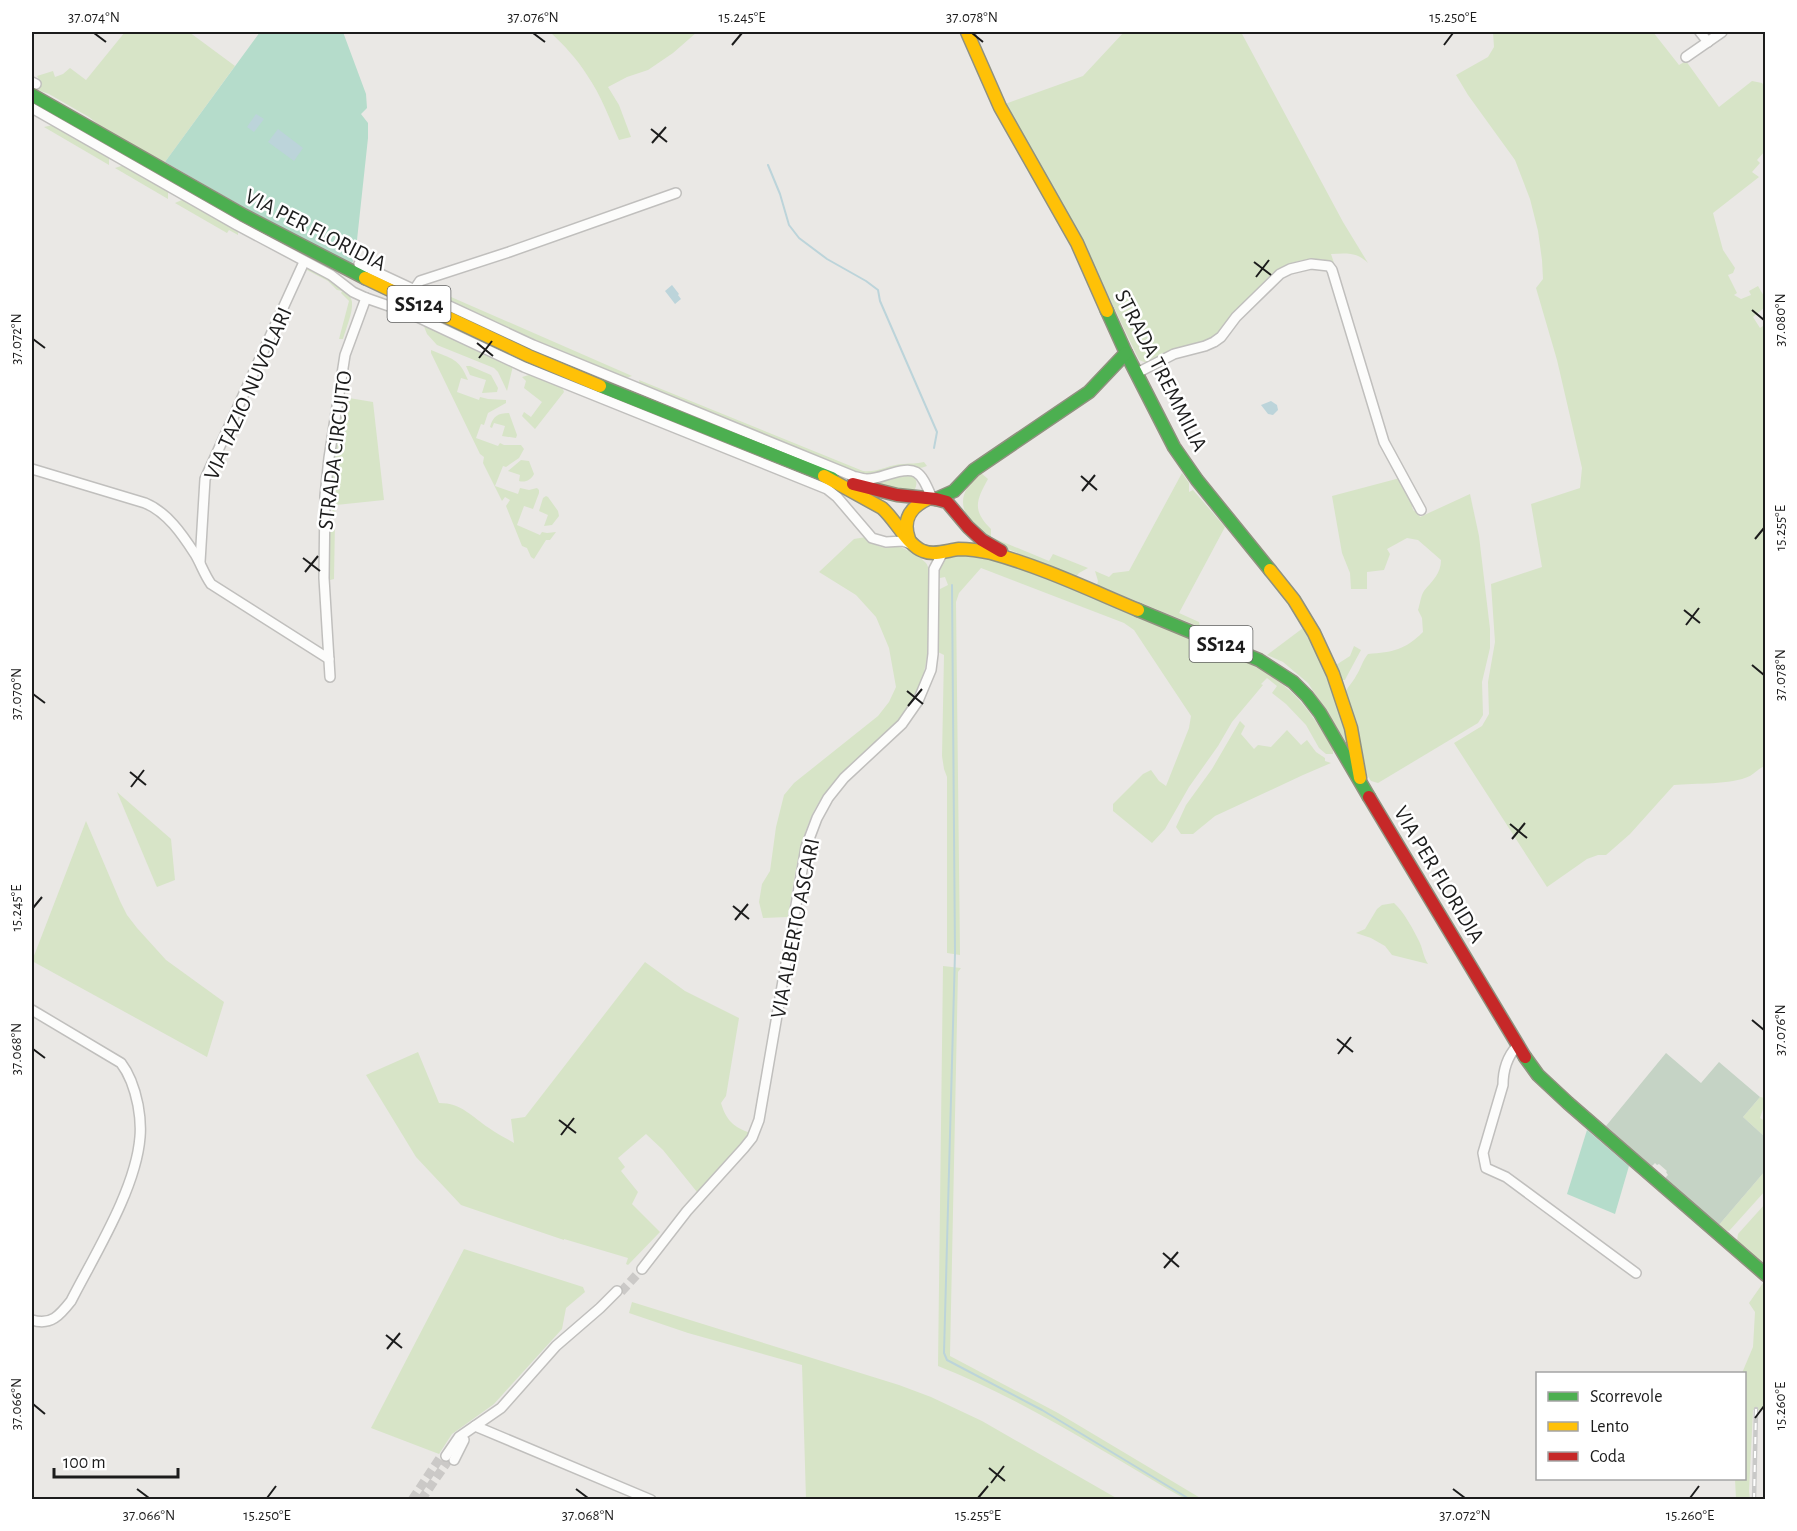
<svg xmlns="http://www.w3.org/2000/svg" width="1797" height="1531" font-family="'Alegreya Sans',sans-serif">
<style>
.grass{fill:#d7e4c7}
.cemetery{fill:#c5d3c5}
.pitch{fill:#b5dccb}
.water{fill:#bcd4da}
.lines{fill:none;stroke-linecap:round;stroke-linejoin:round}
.stream{stroke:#bcd4da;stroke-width:2}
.street-tunnel{stroke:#cbc9c7;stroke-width:9;stroke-dasharray:9 4.5;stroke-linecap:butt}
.street-casing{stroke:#c0bfbd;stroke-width:12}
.fast-casing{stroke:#90917f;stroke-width:15}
.slow-casing{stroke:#90917f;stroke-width:15}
.jam-casing{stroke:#90917f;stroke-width:15}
.street{stroke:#fcfcfb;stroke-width:9}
.fast{stroke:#4caf50;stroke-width:12}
.slow{stroke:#ffc107;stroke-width:12}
.jam{stroke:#c62828;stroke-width:12}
.rail-casing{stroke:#c9c9c8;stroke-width:4.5}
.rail{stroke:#fff;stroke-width:2;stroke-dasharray:7;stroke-linecap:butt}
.ticks{fill:none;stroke:#1c1c1c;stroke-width:2}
.labels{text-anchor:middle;stroke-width:5;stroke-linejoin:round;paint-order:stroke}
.shield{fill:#fff;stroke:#606060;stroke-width:1.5}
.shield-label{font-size:21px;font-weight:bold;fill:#1c1c1c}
.street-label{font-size:22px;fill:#1c1c1c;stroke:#fff}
.neatline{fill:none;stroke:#1c1c1c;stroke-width:2}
.ticks-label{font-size:15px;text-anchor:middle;fill:#1c1c1c}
</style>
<rect width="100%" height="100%" fill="#eae8e5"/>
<g class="grass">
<path d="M125 32H189L235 66 165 162 110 134 89 117 49 94 38 90 39 80 37 76 53 71 55 77 63 74 70 68 86 80Z"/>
<path d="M550 32H697L673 53 648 70 627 77 608 87 619 105 631 137 619 140C609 118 601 95 587 75 577 59 564 45 550 32Z"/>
<path d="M1124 32H1241L1343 222 1368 263C1357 252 1346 253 1331 254L1334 263C1317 255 1295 260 1279 269L1213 338 1147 363 1139 360 1096 270 1005 104 1083 76Z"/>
<path d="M1493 32H1653L1679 65 1686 61 1719 107 1752 81 1762 83 1765 88V151L1757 160 1760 163 1752 172 1759 177 1713 213 1723 250 1735 268 1733 273 1728 275 1737 293 1734 295 1741 299 1751 295 1749 291 1758 286 1765 298V307L1753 317 1760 328 1766 324 1765 766C1759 768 1755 773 1750 776 1731 785 1695 783 1674 785L1630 834 1606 855H1598L1587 859 1547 887 1454 743 1482 726 1489 714 1488 682 1495 642 1491 584 1542 567 1531 504 1580 488 1582 468 1557 360 1536 288 1543 279 1542 260 1538 231 1530 199 1515 160 1468 95 1456 75 1488 57 1494 47Z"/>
<path d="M53 125 109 156V165L44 127Z"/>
<path d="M124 165 168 190V199L115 168Z"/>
<path d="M184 199 238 229V235L229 230 227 233 175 203Z"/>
<path d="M307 268C318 271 351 289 352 302 353 313 346 328 343 339H339L349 301 341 293 342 291 337 290 328 281 305 269Z"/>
<path d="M435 290 632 376 623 379 430 293Z"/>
<path d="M423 324 513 366 507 391 498 372 494 368 437 345 427 334Z"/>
<path d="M431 350C452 359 459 358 468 380L461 378 457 392 479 400 480 397 488 399 506 400V403L488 413 484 425 481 424 476 438 498 446 500 443 504 445H521L524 449 519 458 506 467 503 466 495 486 518 494 520 488 529 490 537 488 539 490V493L533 509 524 506 517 525 540 535 542 532 547 533 556 532 550 540H546L534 559 531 557 527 548 522 546 506 506 510 500 505 497 502 501 483 463 484 457 480 454 431 353Z"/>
<path d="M466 366H470L491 375 498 388 497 392 482 393 486 380 470 375Z"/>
<path d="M532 374 562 387 564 392 535 429 522 416 524 412 531 417 542 402 524 388 526 381 522 377Z"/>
<path d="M639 380 863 471C878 473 889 464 904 464 911 463 916 464 924 462L927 466C918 470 912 466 903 467 882 468 880 479 854 472L640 385Z"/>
<path d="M349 398 373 402 384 500 336 505 335 513 331 509C332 472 337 435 344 399Z"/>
<path d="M509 413 517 435 516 438 502 436 505 426 494 423 492 428 490 427C493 416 498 413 509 413Z"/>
<path d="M521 460 529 461 534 474C531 480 525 483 519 481L520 475 508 471Z"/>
<path d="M981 473 988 479C976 501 972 510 991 529V537L1049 561 1053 554 1088 568 1079 573 1076 577C1056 569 1035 560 1015 552 1007 548 997 545 990 540 963 519 950 498 981 473Z"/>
<path d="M1182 473 1189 483V492L1193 490 1225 527 1179 613 1199 622 1200 627 1097 585 1098 581 1095 571 1109 577 1113 573 1129 571Z"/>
<path d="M898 474H911C916 478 918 482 915 489L908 492 865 483Z"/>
<path d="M1400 478 1414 504 1412 507 1414 511H1417L1420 517 1470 494 1479 536 1490 629V648L1482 682 1483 715 1478 723 1378 783 1371 781 1367 775 1357 727 1345 693C1348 686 1353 682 1356 676 1361 669 1362 661 1368 654 1393 652 1405 650 1423 632L1422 618 1418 610C1420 604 1421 595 1424 591 1432 581 1441 574 1441 560L1418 540 1407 538 1387 549 1390 554 1384 570 1367 572V589H1351L1350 573 1342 553 1332 496Z"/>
<path d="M546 496 548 497 558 511 559 516 552 525 544 526 548 515 539 511 543 498Z"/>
<path d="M335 521 334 579 330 580V523Z"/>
<path d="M866 537C870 541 875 545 881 547 887 548 893 546 899 547 904 547 923 559 926 563 933 573 930 600 929 612 929 653 927 696 894 726 870 749 843 768 823 796 799 830 795 877 788 917L763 918 759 902 762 884 770 871 776 827 784 795 794 783 878 716 889 702 896 687 889 648 876 617 856 595 819 572 854 539Z"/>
<path d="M958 553 990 555 1248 663C1292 685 1308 706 1333 749V754H1326L1319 748 1306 725 1286 704 1272 693 1277 686 1267 678 1261 684 1263 685 1232 722 1218 746 1189 787 1165 829 1152 843 1113 811V804L1143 774 1151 770 1159 781 1166 786 1189 728 1191 716 1134 630 1124 623 981 568 959 593 956 602 960 955 947 953V777L944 769 942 756 944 655 938 652V590L948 585 945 577 940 578 937 577C938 563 946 558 958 553Z"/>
<path d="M1303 628C1324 661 1335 702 1348 739L1346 742 1308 683 1283 662 1267 655Z"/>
<path d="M1354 646 1361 650 1347 676 1345 680H1340L1335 670 1336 665 1350 656Z"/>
<path d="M1240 721 1245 726 1241 734 1254 749 1258 745 1271 747 1287 730 1301 745 1307 740 1316 752 1325 758V761L1331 763 1303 775 1215 816 1193 834H1181L1176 827 1186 805 1212 769Z"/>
<path d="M117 792 171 839 175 880 157 887 156 885Z"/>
<path d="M86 821 120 901 127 915 137 928 166 960 224 1002 207 1057 32 961Z"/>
<path d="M1394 903C1404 912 1413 929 1419 941 1423 949 1423 956 1428 964L1392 955 1385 946 1371 938 1356 933 1365 929 1377 909 1382 905Z"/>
<path d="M645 962 685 991 739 1018 726 1096 721 1103C726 1120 734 1128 751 1133L697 1192 663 1150 646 1134 618 1158 625 1167 621 1171 638 1192 632 1204 660 1232 628 1265 626 1264 628 1258 564 1239V1240L461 1205 416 1157 366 1075 418 1052 439 1103C462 1103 472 1117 489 1128 497 1134 506 1138 514 1143L511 1119 525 1117Z"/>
<path d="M943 966 961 968 958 972 950 1356 1058 1413 1202 1499H1185C1105 1453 1023 1399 938 1366Z"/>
<path d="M1760 1097 1765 1098V1103L1760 1118 1765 1121V1137L1743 1117Z"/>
<path d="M1765 1171V1191L1729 1231 1723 1230 1718 1226Z"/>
<path d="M1765 1204V1268L1737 1241 1738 1234Z"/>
<path d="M464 1249 583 1287 585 1292 566 1308 562 1329 494 1404 452 1434 439 1454 371 1428Z"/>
<path d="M1763 1283 1766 1285 1765 1410H1753L1749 1491 1750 1499H1736L1735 1479 1744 1478V1374L1742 1373 1753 1347 1755 1312 1749 1303Z"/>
<path d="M632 1302 899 1385 931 1397 982 1421 1118 1499H806L802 1365 688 1333 629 1313Z"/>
<path d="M32 1340 34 1346 32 1491Z"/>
</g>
<path class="cemetery" d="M1666 1053 1701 1083 1719 1062 1760 1097 1743 1117 1765 1137V1171L1718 1226 1665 1178 1668 1175 1666 1172 1667 1171 1659 1164 1657 1165 1655 1163 1652 1166 1606 1126Z"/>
<g class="pitch">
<path d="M260 32H343L366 94 367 108 361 114 368 123V138L357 240 355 255 352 264 247 209 165 162Z"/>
<path d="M1587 1130 1629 1166 1615 1214 1567 1194Z"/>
</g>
<g class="water">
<path d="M256 114 264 119 254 132 247 127Z"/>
<path d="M278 129 303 148 294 161 268 142Z"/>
<path d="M672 285 679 294 678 295 681 299 675 304 665 291Z"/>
<path d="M1271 401 1277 405 1278 410 1273 415 1268 414 1261 405Z"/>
</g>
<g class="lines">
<g class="stream">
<path d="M768 165 780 194 789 225 799 238 827 259 866 281 878 290 880 301 937 432 934 448"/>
<path d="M952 585 955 953 944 1353 947 1360 1042 1410 1191 1500"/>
</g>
<g class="street-tunnel">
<path d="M621 1292 642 1269"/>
<path d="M412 1500 442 1455"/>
<path d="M421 1500 450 1458"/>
</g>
<defs>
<g id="street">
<path d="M1700 32 1708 42"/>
<path d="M1686 57 1722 32"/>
<path d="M32 82 36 84"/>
<path d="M32 108 237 225 331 275 353 292 366 298 409 313 524 367 827 489 837 497 872 538 886 542 903 541 913 545"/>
<path d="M359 264 533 345 853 476C857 477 862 479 867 479 873 479 880 477 886 475 917 465 920 470 932 498"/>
<path d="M414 290 420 281 509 252 676 193"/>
<path d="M1137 373 1174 354 1205 346 1214 342 1221 337 1236 317 1280 274 1290 269 1311 264 1329 266 1332 270 1384 442 1421 510"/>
<path d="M32 469 145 503C167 512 182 534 195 554 201 564 204 574 211 584L329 659"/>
<path d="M200 562 205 479 304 262"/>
<path d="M330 677 324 578 325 496 329 458 345 355 366 298"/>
<path d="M32 1010 121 1063C131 1076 135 1090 138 1105 140 1116 141 1126 140 1137 136 1189 95 1254 71 1301 60 1315 51 1326 32 1320"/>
<path d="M1517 1046C1507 1057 1503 1070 1503 1085L1483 1153 1486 1168 1506 1177 1636 1273"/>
<path d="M642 1269 687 1211 744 1148 752 1138 759 1120 806 847 817 818 828 798 844 778 902 724 918 701 931 670 933 654 934 569 943 552"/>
<path d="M475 1426 651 1500"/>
<path d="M446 1456 459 1437 501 1408 556 1346 600 1308 617 1291"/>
<path d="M454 1460 464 1440"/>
</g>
<g id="fast">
<path d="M32 95 243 215 365 278"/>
<path d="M1107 311 1126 353 1174 447 1197 480 1270 570"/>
<path d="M600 386 832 478"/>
<path d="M936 499 954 491 974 470 1089 392 1126 353"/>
<path d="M1138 610 1259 660 1293 682 1307 696 1320 713 1369 797"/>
<path d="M1525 1057 1538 1075 1568 1103 1766 1275"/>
</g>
<g id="slow">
<path d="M967 32 1000 107 1077 243 1107 311"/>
<path d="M365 278 529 356 600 386"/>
<path d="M824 476 882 508C895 519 908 546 923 551 935 556 948 550 959 549 969 549 982 551 991 553 1042 567 1090 590 1138 610"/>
<path d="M909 539C902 520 910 507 928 499"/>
<path d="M1270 570 1294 600 1314 633 1333 674 1351 728 1360 778"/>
</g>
<g id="jam">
<path d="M853 484 897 495 936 499 947 502 968 527 982 540 1001 551"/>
<path d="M1369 797 1525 1057"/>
</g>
</defs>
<use href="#street" class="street-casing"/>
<use href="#fast" class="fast-casing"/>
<use href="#slow" class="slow-casing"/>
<use href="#jam" class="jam-casing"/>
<use href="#street" class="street"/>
<use href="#fast" class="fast"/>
<use href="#slow" class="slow"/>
<use href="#jam" class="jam"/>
<defs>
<path id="rail" d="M1754 1500 1756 1409"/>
</defs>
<use href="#rail" class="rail-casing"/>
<use href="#rail" class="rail"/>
</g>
<path class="ticks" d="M94 33 106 42M533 33 545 42M972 33 983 42M732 45 742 33M1444 45 1453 33M651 129 667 142M652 143 666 127M1254 262 1271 275M1256 277 1269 260M1752 310 1764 320M33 339 45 348M477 343 493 356M479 358 492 341M1081 476 1097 490M1082 491 1095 475M1755 539 1764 528M303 558 320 571M305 572 318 556M1684 610 1700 623M1686 625 1699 608M1752 665 1764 675M907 691 923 704M33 694 45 703M908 706 922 689M130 772 146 785M131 787 144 770M1510 824 1527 838M1512 839 1525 823M733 906 749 919M33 908 42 897M735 920 748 904M1752 1020 1764 1030M1337 1039 1353 1052M33 1049 45 1058M1338 1054 1351 1037M559 1120 576 1133M561 1135 574 1118M1163 1253 1179 1267M1164 1268 1178 1252M386 1335 402 1348M387 1349 400 1333M33 1404 45 1414M1755 1418 1764 1406M989 1468 1005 1481M991 1483 1004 1466M137 1489 149 1498M576 1489 588 1498M1453 1489 1465 1498M267 1498 276 1486M978 1498 988 1486M1690 1498 1699 1486"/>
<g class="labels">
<g class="shield">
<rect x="387.5" y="286" width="63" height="36" rx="4.5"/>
<rect x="1189.5" y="626" width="63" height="36" rx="4.5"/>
</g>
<g class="shield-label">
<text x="419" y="311">SS124</text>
<text x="1221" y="651">SS124</text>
</g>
<g class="street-label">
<text transform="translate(316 229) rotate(27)" y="8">VIA PER FLORIDIA</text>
<text transform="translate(1162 370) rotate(63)" y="8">STRADA TREMMILIA</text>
<text transform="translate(247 393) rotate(-66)" y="8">VIA TAZIO NUVOLARI</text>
<text transform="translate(334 450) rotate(-83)" y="8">STRADA CIRCUITO</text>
<text transform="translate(1440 874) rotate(59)" y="8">VIA PER FLORIDIA</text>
<text transform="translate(794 928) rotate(-79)" y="8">VIA ALBERTO ASCARI</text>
</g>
</g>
<rect width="1797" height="1531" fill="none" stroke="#ffffff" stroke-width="66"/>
<rect x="1536" y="1372" width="210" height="108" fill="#ffffff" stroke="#a4a4a4" stroke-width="1.5"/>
<rect x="1548" y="1392" width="30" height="9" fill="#4caf50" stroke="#a4a4a4" stroke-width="1.5"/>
<text x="1590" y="1402" font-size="18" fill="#1c1c1c">Scorrevole</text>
<rect x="1548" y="1422" width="30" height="9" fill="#ffc107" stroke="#a4a4a4" stroke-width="1.5"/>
<text x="1590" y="1432" font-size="18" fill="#1c1c1c">Lento</text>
<rect x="1548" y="1452" width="30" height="9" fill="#c62828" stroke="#a4a4a4" stroke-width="1.5"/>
<text x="1590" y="1462" font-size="18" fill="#1c1c1c">Coda</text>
<path d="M54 1468v9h124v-9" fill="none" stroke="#1c1c1c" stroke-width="3"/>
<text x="63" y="1468" font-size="18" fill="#1c1c1c" stroke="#ffffff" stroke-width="4.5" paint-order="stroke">100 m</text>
<rect x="33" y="33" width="1731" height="1465" class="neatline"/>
<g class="ticks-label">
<text x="94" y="22">37.074°N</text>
<text x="533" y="22">37.076°N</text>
<text x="742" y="22">15.245°E</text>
<text x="972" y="22">37.078°N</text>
<text x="1453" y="22">15.250°E</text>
<text transform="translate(1780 320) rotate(-90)" y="5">37.080°N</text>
<text transform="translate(16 339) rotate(-90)" y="5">37.072°N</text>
<text transform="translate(1780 528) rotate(-90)" y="5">15.255°E</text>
<text transform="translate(1780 675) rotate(-90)" y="5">37.078°N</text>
<text transform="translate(16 694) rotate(-90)" y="5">37.070°N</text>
<text transform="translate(16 908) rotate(-90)" y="5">15.245°E</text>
<text transform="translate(1780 1030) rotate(-90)" y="5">37.076°N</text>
<text transform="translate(16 1049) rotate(-90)" y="5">37.068°N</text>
<text transform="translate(16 1404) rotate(-90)" y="5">37.066°N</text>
<text transform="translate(1780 1406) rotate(-90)" y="5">15.260°E</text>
<text x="149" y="1520">37.066°N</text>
<text x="267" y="1520">15.250°E</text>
<text x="588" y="1520">37.068°N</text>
<text x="978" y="1520">15.255°E</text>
<text x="1465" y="1520">37.072°N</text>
<text x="1690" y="1520">15.260°E</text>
</g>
</svg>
